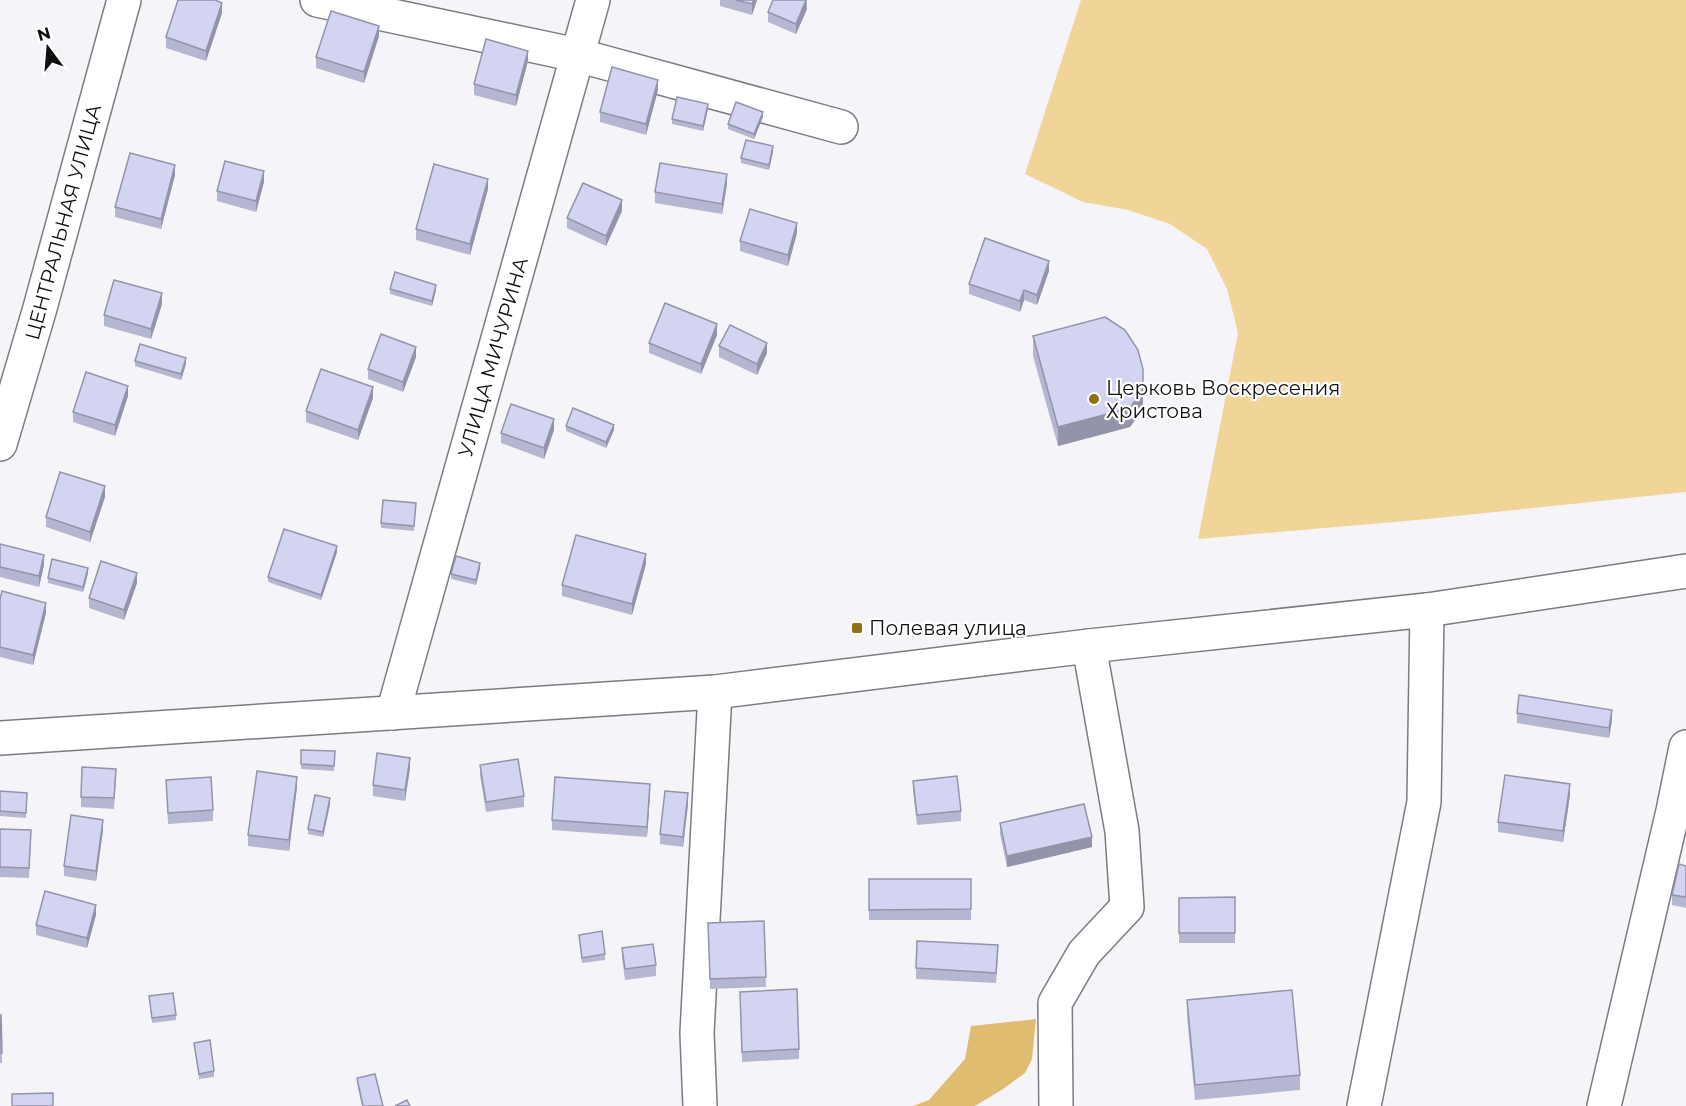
<svg xmlns="http://www.w3.org/2000/svg" width="1686" height="1106" font-family="Montserrat,sans-serif">
<style>
.green{fill:#f1d498}
.water{fill:#e0bc71}
.lines{fill:none;stroke-linecap:round;stroke-linejoin:round}
.minor-casing{stroke:#7b7c7f;stroke-width:36}
.minor{stroke:#fff;stroke-width:33}
.wall{fill:#b5b6d0}
.shaded-wall{fill:#9394a9}
.building{fill:#d2d4f2;stroke:#9394a9;stroke-width:1.5}
.poi-dot{fill:#916e14;stroke:#fff;stroke-width:2}
.labels{text-anchor:middle;stroke-width:4.5;stroke-linejoin:round;paint-order:stroke}
.street-label{font-size:20px;fill:#0f0f10;stroke:#fff}
.poi-label{font-size:20px;fill:#0f0f10;stroke:#fff;text-anchor:start}
</style>
<rect width="100%" height="100%" fill="#f5f5f9"/>
<path class="green" d="M1081 0H1686V492L1428 519 1198 539 1238 333 1227 289 1207 249 1170 224 1128 210 1083 202 1025 174Z"/>
<path class="water" d="M1036 1019 1032 1059 1025 1073 1003 1089 975 1106H913L929 1100 965 1059 971 1026Z"/>
<g class="lines">
<defs>
<g id="minor">
<path d="M317 0 577 55 841 127"/>
<path d="M0 444 40 308 124 0"/>
<path d="M393 713 593 0"/>
<path d="M0 738 715 692 1089 646 1427 610 1686 571"/>
<path d="M700 1106 697 1033 715 692"/>
<path d="M1056 1106 1055 1003 1084 953 1127 907 1122 831 1089 646"/>
<path d="M1364 1106 1424 802 1427 610"/>
<path d="M1604 1106 1673 811 1686 747"/>
</g>
</defs>
<use href="#minor" class="minor-casing"/>
<use href="#minor" class="minor"/>
</g>
<g class="wall">
<path d="M720 0H757L752 15 720 6Z"/>
<path d="M807 0V9L796 34 768 22V12Z"/>
<path d="M222 13 206 61 166 48V37Z"/>
<path d="M379 36 364 83 316 68V57Z"/>
<path d="M528 61 516 106 474 95V84Z"/>
<path d="M658 90 646 135 600 122V112Z"/>
<path d="M708 109 703 131 672 124V119Z"/>
<path d="M763 117 754 139 728 129V124Z"/>
<path d="M773 152 769 170 741 163V158Z"/>
<path d="M175 175 161 229 115 217V207Z"/>
<path d="M264 182 256 212 217 201V191Z"/>
<path d="M727 184 722 214 655 203V192Z"/>
<path d="M488 189 470 255 416 240V229Z"/>
<path d="M622 211 606 246 567 228V218Z"/>
<path d="M797 233 788 266 740 251V241Z"/>
<path d="M1049 271 1037 305 1024 300 1020 312 969 294V284Z"/>
<path d="M390 289 436 290 432 306 390 294Z"/>
<path d="M162 304 151 339 104 326V315Z"/>
<path d="M717 335 701 374 649 353V343Z"/>
<path d="M1033 336 1143 409 1130 427 1058 446 1033 356Z"/>
<path d="M719 346 767 353 757 375 719 357Z"/>
<path d="M416 357 403 392 368 379V369Z"/>
<path d="M135 361 186 364 181 380 135 366Z"/>
<path d="M128 396 115 436 73 422V412Z"/>
<path d="M373 398 358 440 306 422V411Z"/>
<path d="M566 426 614 430 606 448 566 431Z"/>
<path d="M554 430 544 459 501 443V433Z"/>
<path d="M105 497 90 542 46 527V517Z"/>
<path d="M416 503 414 531 381 528V523Z"/>
<path d="M0 544 44 565 39 587 0 577Z"/>
<path d="M337 552 321 600 268 582V577Z"/>
<path d="M646 564 632 615 562 596V585Z"/>
<path d="M480 568 476 585 451 579V574Z"/>
<path d="M88 573 83 592 48 583V578Z"/>
<path d="M137 583 124 620 89 608V598Z"/>
<path d="M0 599 46 613 33 665 0 657Z"/>
<path d="M1517 713 1612 720 1609 738 1517 723Z"/>
<path d="M301 750 335 751 334 771 301 769Z"/>
<path d="M480 765 524 796V807L486 812 480 776Z"/>
<path d="M410 768 405 801 373 796V785Z"/>
<path d="M116 779 114 809 81 807V797Z"/>
<path d="M166 780 213 810V821L168 824Z"/>
<path d="M913 781 961 811V821L917 825 913 791Z"/>
<path d="M297 787 289 851 248 846V835Z"/>
<path d="M0 791 27 793 26 818 0 816Z"/>
<path d="M650 794 647 837 552 830V820Z"/>
<path d="M1570 795 1563 842 1498 832V822Z"/>
<path d="M330 804 323 837 308 834V829Z"/>
<path d="M688 804 683 847 660 844V834Z"/>
<path d="M1000 823 1092 847 1007 867 1000 834Z"/>
<path d="M0 829 31 841 29 878 0 877Z"/>
<path d="M103 830 96 881 64 876V866Z"/>
<path d="M1686 866V908L1672 905V895Z"/>
<rect x="869" y="879" width="102" height="41"/>
<path d="M1235 897V943H1179V898Z"/>
<path d="M96 915 87 948 36 935V925Z"/>
<path d="M764 921 766 987 710 989 708 923Z"/>
<path d="M579 935 605 954V960L582 963Z"/>
<path d="M622 948 656 965V976L625 980 622 958Z"/>
<path d="M998 956 996 983 916 979V968Z"/>
<path d="M149 996 176 1015V1020L152 1023Z"/>
<path d="M1187 1000 1300 1075V1090L1195 1100 1187 1016Z"/>
<path d="M740 1002 799 1049V1059L742 1062Z"/>
<path d="M0 1015H1L2 1063H0Z"/>
<path d="M194 1043 214 1071V1077L199 1079Z"/>
<path d="M357 1078 383 1106H362L357 1083Z"/>
</g>
<g class="shaded-wall">
<path d="M754 0H757L752 15V4Z"/>
<path d="M806 0 807 9 796 34V24Z"/>
<path d="M222 3V13L206 61V51Z"/>
<path d="M379 26V36L364 83V72Z"/>
<path d="M528 51V61L516 106V95Z"/>
<path d="M658 80V90L646 135V124Z"/>
<path d="M708 104V109L703 131V126Z"/>
<path d="M763 112V117L754 139V134Z"/>
<path d="M773 146V152L769 170V165Z"/>
<path d="M175 165V175L161 229V219Z"/>
<path d="M264 171V182L256 212V201Z"/>
<path d="M727 174V184L722 214V204Z"/>
<path d="M488 179V189L470 255V244Z"/>
<path d="M622 200V211L606 246V236Z"/>
<path d="M797 223V233L788 266V255Z"/>
<path d="M1049 261V271L1037 305V295Z"/>
<path d="M436 285V290L432 306V301Z"/>
<path d="M1024 290V300L1020 312V301Z"/>
<path d="M162 293V304L151 339V329Z"/>
<path d="M717 324V335L701 374V364Z"/>
<path d="M767 343V353L757 375V364Z"/>
<path d="M416 347V357L403 392V382Z"/>
<path d="M186 358V364L181 380V374Z"/>
<path d="M1143 369V409L1130 427 1058 446V427Z"/>
<path d="M128 386V396L115 436V425Z"/>
<path d="M373 387V398L358 440V430Z"/>
<path d="M554 419V430L544 459V448Z"/>
<path d="M614 425V430L606 448V442Z"/>
<path d="M105 486V497L90 542V532Z"/>
<path d="M337 546V552L321 600V595Z"/>
<path d="M646 554V564L632 615V604Z"/>
<path d="M44 555V565L39 587V576Z"/>
<path d="M480 563V568L476 585V580Z"/>
<path d="M88 568V573L83 592V587Z"/>
<path d="M137 573V583L124 620V610Z"/>
<path d="M46 603V613L33 665V655Z"/>
<path d="M1612 710V720L1609 738V728Z"/>
<path d="M410 758V768L405 801V790Z"/>
<path d="M297 777V787L289 851V840Z"/>
<path d="M650 784V794L647 837V827Z"/>
<path d="M1570 784V795L1563 842V831Z"/>
<path d="M688 793V804L683 847V837Z"/>
<path d="M330 798V804L323 837V832Z"/>
<path d="M103 820V830L96 881V871Z"/>
<path d="M1092 837V847L1007 867V856Z"/>
<path d="M96 905V915L87 948V938Z"/>
</g>
<g class="building">
<path d="M178 0H215L222 3 206 51 166 37Z"/>
<path d="M736 0H754L752 4Z"/>
<path d="M773 0H806L796 24 768 12Z"/>
<path d="M331 11 379 26 364 72 316 57Z"/>
<path d="M486 39 528 51 516 95 474 84Z"/>
<path d="M612 67 658 80 646 124 600 112Z"/>
<path d="M677 97 708 104 703 126 672 119Z"/>
<path d="M736 102 763 112 754 134 728 124Z"/>
<path d="M746 140 773 146 769 165 741 158Z"/>
<path d="M130 153 175 165 161 219 115 207Z"/>
<path d="M225 161 264 171 256 201 217 191Z"/>
<path d="M660 163 727 174 722 204 655 192Z"/>
<path d="M434 164 488 179 470 244 416 229Z"/>
<path d="M583 183 622 200 606 236 567 218Z"/>
<path d="M750 209 797 223 788 255 740 241Z"/>
<path d="M985 238 1049 261 1037 295 1024 290 1020 301 969 284Z"/>
<path d="M395 272 436 285 432 301 390 289Z"/>
<path d="M114 280 162 293 151 329 104 315Z"/>
<path d="M665 303 717 324 701 364 649 343Z"/>
<path d="M1105 317 1125 330 1138 350 1143 369V389L1130 408 1058 427 1033 336Z"/>
<path d="M730 325 767 343 757 364 719 346Z"/>
<path d="M381 334 416 347 403 382 368 369Z"/>
<path d="M140 344 186 358 181 374 135 361Z"/>
<path d="M321 369 373 387 358 430 306 411Z"/>
<path d="M86 372 128 386 115 425 73 412Z"/>
<path d="M511 404 554 419 544 448 501 433Z"/>
<path d="M573 408 614 425 606 442 566 426Z"/>
<path d="M60 472 105 486 90 532 46 517Z"/>
<path d="M383 500 416 503 414 526 381 523Z"/>
<path d="M284 529 337 546 321 595 268 577Z"/>
<path d="M576 535 646 554 632 604 562 585Z"/>
<path d="M0 544 44 555 39 576 0 567Z"/>
<path d="M456 556 480 563 476 580 451 574Z"/>
<path d="M52 559 88 568 83 587 48 578Z"/>
<path d="M101 561 137 573 124 610 89 598Z"/>
<path d="M2 591 46 603 33 655 0 647V599Z"/>
<path d="M1519 695 1612 710 1609 728 1517 713Z"/>
<path d="M301 750 335 751 334 766 301 764Z"/>
<path d="M377 753 410 758 405 790 373 785Z"/>
<path d="M518 759 524 796 486 802 480 765Z"/>
<path d="M82 767 116 769 114 798 81 797Z"/>
<path d="M257 771 297 777 289 840 248 835Z"/>
<path d="M1505 775 1570 784 1563 831 1498 822Z"/>
<path d="M957 776 961 811 917 815 913 781Z"/>
<path d="M211 777 213 810 168 813 166 780Z"/>
<path d="M555 777 650 784 647 827 552 820Z"/>
<path d="M0 791 27 793 26 813 0 811Z"/>
<path d="M665 791 688 793 683 837 660 834Z"/>
<path d="M315 795 330 798 323 832 308 829Z"/>
<path d="M1084 804 1092 837 1007 856 1000 823Z"/>
<path d="M71 815 103 820 96 871 64 866Z"/>
<path d="M0 829 31 830 29 868 0 867Z"/>
<path d="M1679 864 1686 866V897L1672 895Z"/>
<path d="M869 879H971V909L869 910Z"/>
<path d="M45 891 96 905 87 938 36 925Z"/>
<path d="M1235 897V933H1179V898Z"/>
<path d="M764 921 766 977 710 979 708 923Z"/>
<path d="M602 931 605 954 582 958 579 935Z"/>
<path d="M917 941 998 945 996 973 916 968Z"/>
<path d="M653 944 656 965 625 969 622 948Z"/>
<path d="M797 989 799 1049 742 1052 740 992Z"/>
<path d="M1292 990 1300 1075 1195 1085 1187 1000Z"/>
<path d="M173 993 176 1015 152 1018 149 996Z"/>
<path d="M0 1015H1L2 1053H0Z"/>
<path d="M210 1040 214 1071 199 1074 194 1043Z"/>
<path d="M375 1074 383 1106H363L357 1078Z"/>
<path d="M53 1093V1106H12V1094Z"/>
<path d="M407 1100 410 1106H395Z"/>
</g>
<g class="poi-dot">
<circle cx="1094" cy="399" r="6"/>
<rect x="851" y="622" width="12" height="12" rx="3"/>
</g>
<g class="labels">
<g class="street-label">
<text transform="translate(63 222) rotate(-75)" y="7">ЦЕНТРАЛЬНАЯ УЛИЦА</text>
<text transform="translate(493 357) rotate(-74)" y="7">УЛИЦА МИЧУРИНА</text>
</g>
<g class="poi-label">
<text x="1106" y="395">Церковь Воскресения<tspan x="1106" dy="23">Христова</tspan></text>
<text x="869" y="635">Полевая улица</text>
</g>
</g>
<g transform="translate(48 48) rotate(344)" stroke="#ffffff" stroke-width="4.5" paint-order="stroke">
<path d="M0-4.5L10 22L0 15L-10 22Z" fill="#0f0f10"/>
<text y="-9" font-size="16" font-weight="bold" text-anchor="middle" fill="#0f0f10">N</text>
</g>
</svg>
